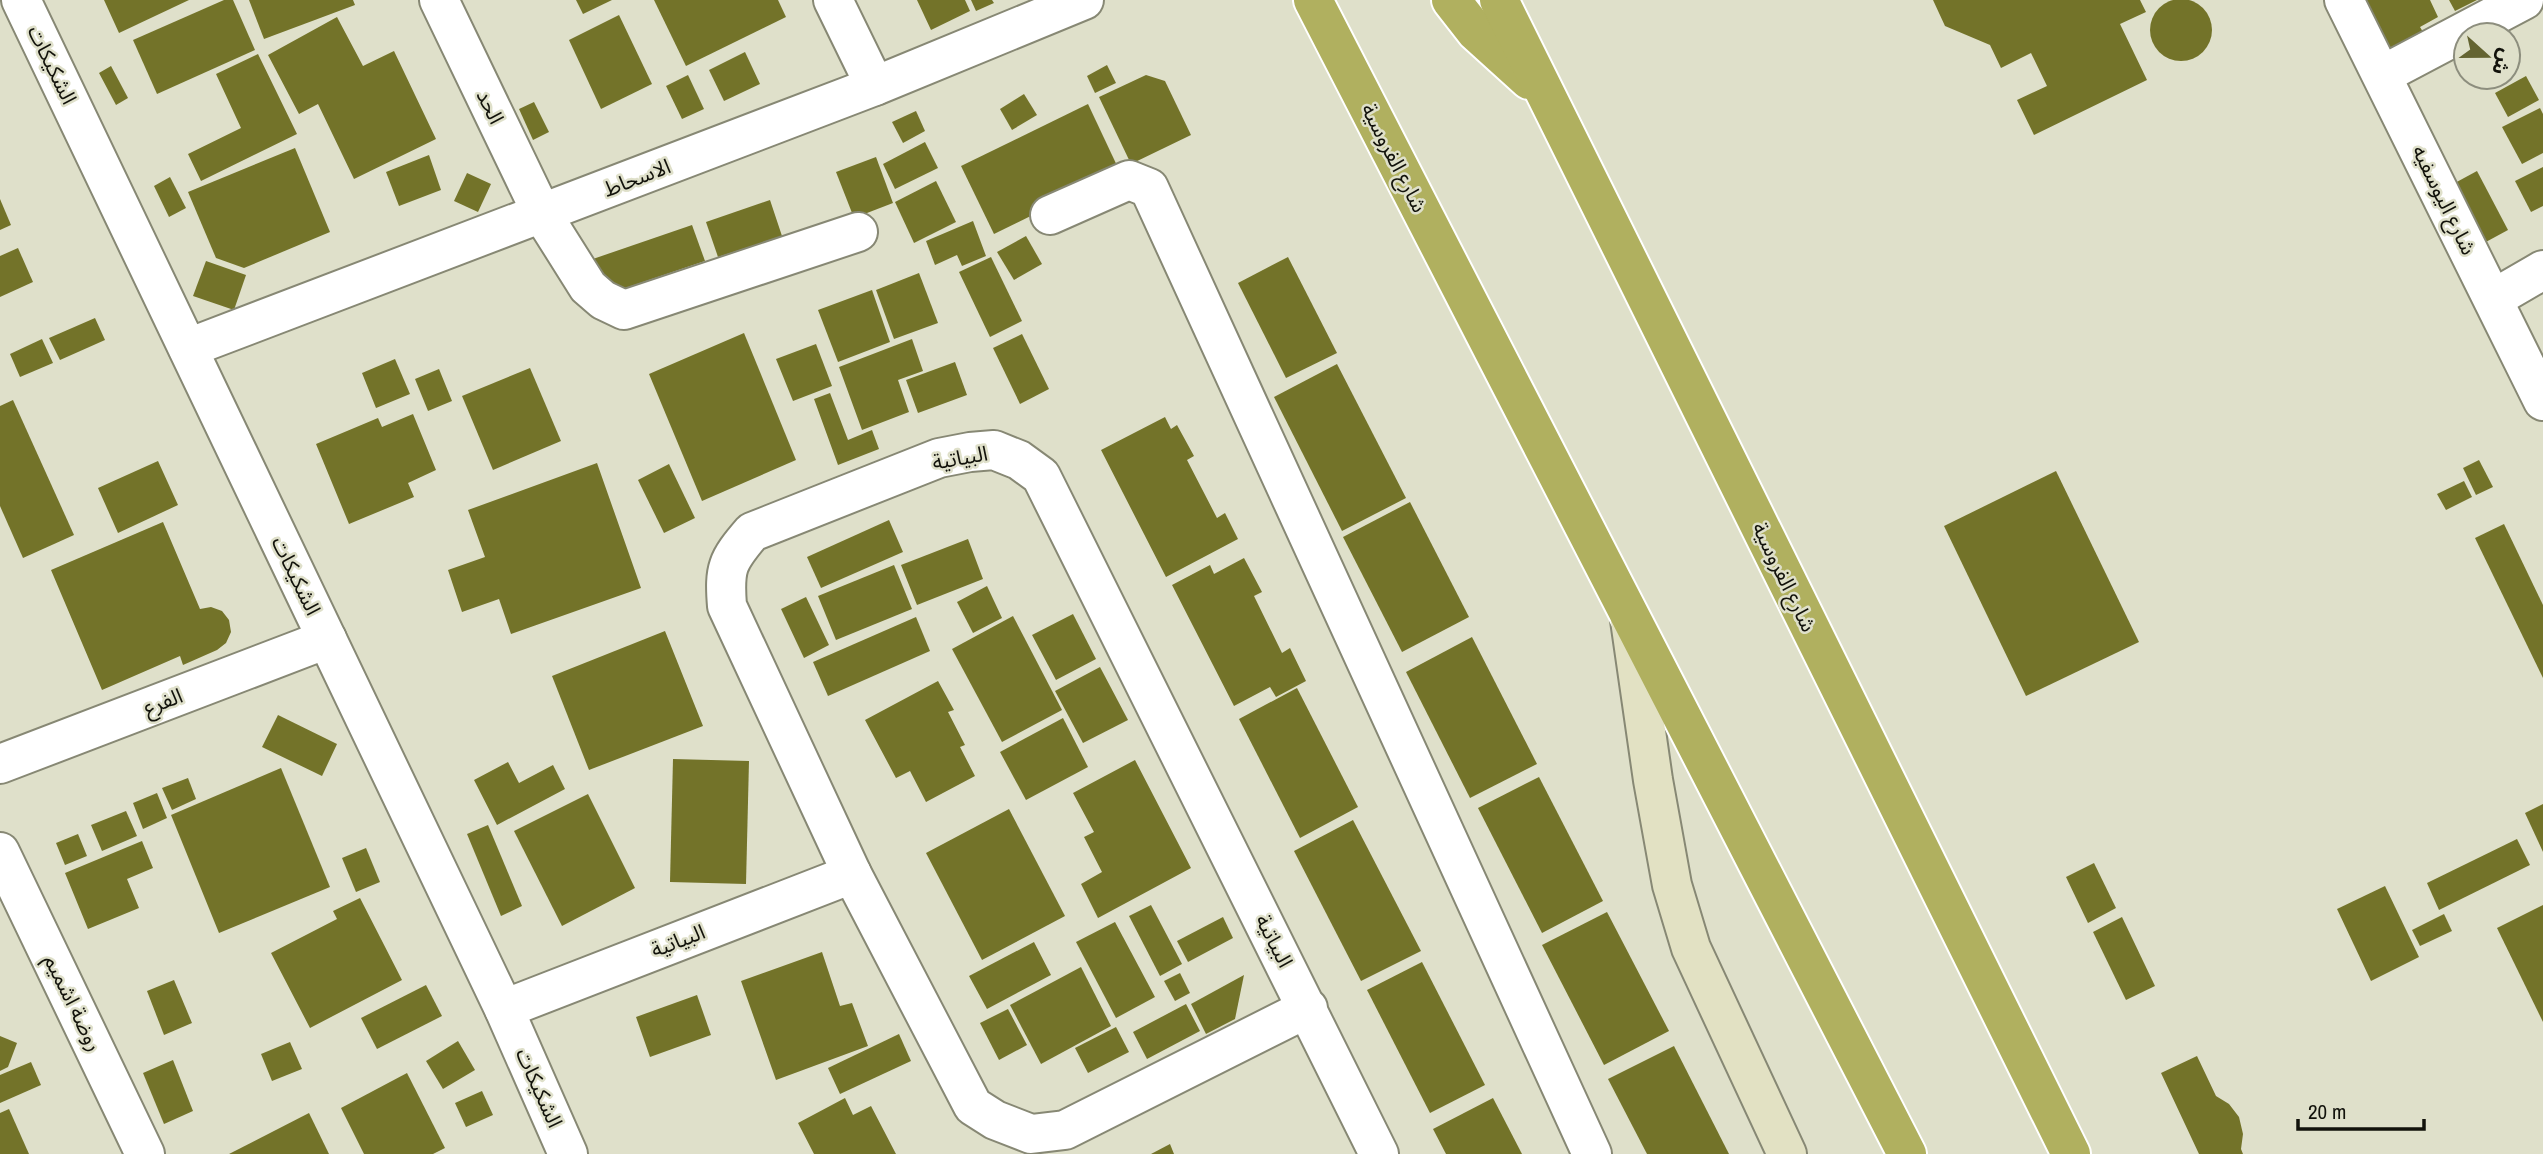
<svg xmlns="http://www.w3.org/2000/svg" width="2543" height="1154" font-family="'Archivo Narrow','Noto Sans Arabic',sans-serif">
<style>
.building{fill:#737329}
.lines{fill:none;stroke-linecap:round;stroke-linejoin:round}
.minor-casing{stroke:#878874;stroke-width:42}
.secondary-casing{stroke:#878874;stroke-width:42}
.trunk-casing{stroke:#fff;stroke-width:42}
.minor{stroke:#fff;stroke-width:38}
.secondary{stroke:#e2e1c3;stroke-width:38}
.trunk{stroke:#b0b05f;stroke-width:38}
.labels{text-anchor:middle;stroke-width:5;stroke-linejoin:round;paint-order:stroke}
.street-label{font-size:21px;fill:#12120b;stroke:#dfe0ca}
</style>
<rect width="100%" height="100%" fill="#dfe0ca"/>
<g class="building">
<circle cx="2181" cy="30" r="31"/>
<path d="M104 0H189L119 33Z"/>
<path d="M224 0H233L255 50 157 94 133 40Z"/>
<path d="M249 0H353L355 5 264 39Z"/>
<path d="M576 0H612L583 14Z"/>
<path d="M654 0H778L786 17 686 66Z"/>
<path d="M917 0H965L970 11 931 30Z"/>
<path d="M971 0H992L994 3 976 11Z"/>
<path d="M1933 0H2140L2146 12 2120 24 2147 80 2034 135 2017 100 2047 86 2031 53 2001 68 1990 45 1945 26Z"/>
<path d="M2364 0H2430L2438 17 2420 27 2429 42 2395 60Z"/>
<path d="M2449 0H2477L2455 11Z"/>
<path d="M619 15 652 84 601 109 569 40Z"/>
<path d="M337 17 363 66 394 51 436 139 354 179 318 104 299 114 268 55Z"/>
<path d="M745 52 760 84 724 101 709 70Z"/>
<path d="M258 54 297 134 201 181 188 154 241 128 216 74Z"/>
<path d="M1107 65 1116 83 1095 93 1087 76Z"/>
<path d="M111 66 128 98 116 105 99 73Z"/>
<path d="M688 75 704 109 682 119 666 86Z"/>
<path d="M1146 75 1165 81 1191 135 1131 164 1099 97Z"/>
<path d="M2526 76 2539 100 2508 117 2495 93Z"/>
<path d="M1024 94 1037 115 1012 130 1000 109Z"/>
<path d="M534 102 549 132 533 140 519 109Z"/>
<path d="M1088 104 1120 172 994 234 961 166Z"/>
<path d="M2540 108 2543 114V153L2522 164 2502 127Z"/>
<path d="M916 111 925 131 903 143 892 122Z"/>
<path d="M925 142 938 168 895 189 883 164Z"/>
<path d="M295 148 330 232 244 268 216 258 188 192Z"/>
<path d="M429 155 441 190 399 206 386 172Z"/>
<path d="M876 157 893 203 854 218 836 172Z"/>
<path d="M2543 167V206L2531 212 2515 181Z"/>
<path d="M2477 171 2508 230 2484 243 2453 184Z"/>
<path d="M467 173 491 184 478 212 454 201Z"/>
<path d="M170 177 186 208 169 217 154 186Z"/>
<path d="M936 181 956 222 914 243 895 202Z"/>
<path d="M0 199 11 225 0 230Z"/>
<path d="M770 200 782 236 718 257 706 222Z"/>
<path d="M973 221 986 256 962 266 957 255 935 265 926 241Z"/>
<path d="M692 225 705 261 602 296 590 260Z"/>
<path d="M1026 236 1042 264 1014 280 997 252Z"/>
<path d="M18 248 33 282 0 297V256Z"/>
<path d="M991 257 1022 321 990 337 959 272Z"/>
<path d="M1288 257 1337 353 1286 378 1238 283Z"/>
<path d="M206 261 246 275 234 310 193 296Z"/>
<path d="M919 273 938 323 894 339 876 290Z"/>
<path d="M872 290 890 342 838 362 818 310Z"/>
<path d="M95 318 105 340 60 360 49 338Z"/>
<path d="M744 333 796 460 702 501 649 374Z"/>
<path d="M1022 334 1049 389 1020 404 993 348Z"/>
<path d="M42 339 53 363 20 377 10 354Z"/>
<path d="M912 339 923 371 898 380 909 412 862 430 839 367Z"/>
<path d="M816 344 832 386 793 401 776 359Z"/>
<path d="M395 359 410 394 376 408 362 373Z"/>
<path d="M955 362 967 395 918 413 906 380Z"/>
<path d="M1337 364 1406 498 1342 531 1274 397Z"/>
<path d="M530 368 561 441 493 470 462 396Z"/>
<path d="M439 369 452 401 428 411 415 379Z"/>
<path d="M830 393 848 440 872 430 879 449 838 465 814 399Z"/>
<path d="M13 400 74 535 23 558 0 506V406Z"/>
<path d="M413 414 436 470 408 483 414 497 349 524 316 444 378 418 382 427Z"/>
<path d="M1165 417 1171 429 1177 425 1194 456 1187 460 1217 518 1225 513 1238 539 1166 577 1101 450Z"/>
<path d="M2479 460 2493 487 2476 495 2463 468Z"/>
<path d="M158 461 178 505 118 533 98 488Z"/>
<path d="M597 463 641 588 511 634 499 599 462 612 448 570 485 557 468 510Z"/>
<path d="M669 464 695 518 664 533 638 480Z"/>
<path d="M2056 471 2139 642 2026 696 1944 526Z"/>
<path d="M2464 481 2472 497 2446 510 2437 494Z"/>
<path d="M1410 502 1469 617 1402 652 1343 537Z"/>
<path d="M889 520 903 552 821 588 807 557Z"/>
<path d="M163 522 200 609 211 607 222 611 229 620 231 632 226 643 217 650 183 665 180 656 102 690 51 570Z"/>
<path d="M2504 524 2543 605V678L2475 538Z"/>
<path d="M968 539 983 579 917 605 901 565Z"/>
<path d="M1244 558 1262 592 1254 596 1282 653 1290 648 1306 681 1276 697 1270 687 1234 706 1172 585 1210 565 1214 574Z"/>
<path d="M894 565 912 609 836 640 818 596Z"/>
<path d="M987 586 1002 618 973 633 957 602Z"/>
<path d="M806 597 829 645 804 658 781 609Z"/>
<path d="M1073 614 1096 659 1056 680 1032 635Z"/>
<path d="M1013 616 1062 710 1002 742 952 649Z"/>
<path d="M916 617 930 651 828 696 813 662Z"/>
<path d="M665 631 703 726 589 770 552 676Z"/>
<path d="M1472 637 1537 764 1470 798 1406 672Z"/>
<path d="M1100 667 1128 720 1083 743 1055 691Z"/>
<path d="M938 681 954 710 948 712 965 745 960 747 975 776 926 802 910 771 896 778 865 720Z"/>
<path d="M1297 688 1358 807 1300 838 1239 719Z"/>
<path d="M278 715 337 744 322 776 262 747Z"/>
<path d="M1063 718 1088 767 1026 800 1000 752Z"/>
<path d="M673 759 749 761 746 884 670 882Z"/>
<path d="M1135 760 1191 868 1098 918 1081 884 1102 872 1084 837 1094 832 1073 793Z"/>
<path d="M508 762 519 783 553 765 565 789 497 825 474 780Z"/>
<path d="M281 768 330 887 219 933 171 815Z"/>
<path d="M1539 777 1603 901 1542 933 1478 808Z"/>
<path d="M188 778 196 799 172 810 162 788Z"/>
<path d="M157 793 167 818 143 829 133 803Z"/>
<path d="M588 794 635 888 562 926 514 831Z"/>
<path d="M2543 804V852L2525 813Z"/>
<path d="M1009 809 1065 916 982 960 926 853Z"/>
<path d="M126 811 137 836 102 851 91 825Z"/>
<path d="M1353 820 1421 951 1361 981 1294 851Z"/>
<path d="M488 825 522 906 501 916 467 834Z"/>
<path d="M78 834 87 856 65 865 56 843Z"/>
<path d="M2517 839 2530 865 2439 910 2427 883Z"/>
<path d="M142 841 153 868 127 879 139 908 88 929 65 873Z"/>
<path d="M366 848 380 882 356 892 342 858Z"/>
<path d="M2094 863 2116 908 2088 923 2066 877Z"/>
<path d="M2385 886 2419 957 2371 981 2337 909Z"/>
<path d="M360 898 402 980 310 1028 271 953 337 919 333 911Z"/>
<path d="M1151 905 1182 964 1160 976 1129 916Z"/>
<path d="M2543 905V1022L2497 928Z"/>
<path d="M1607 912 1669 1031 1604 1065 1542 945Z"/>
<path d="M2444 914 2452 931 2420 946 2412 930Z"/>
<path d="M1223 917 1233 938 1188 962 1177 941Z"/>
<path d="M2122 917 2155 986 2126 1000 2093 932Z"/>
<path d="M1115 922 1155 997 1116 1018 1076 942Z"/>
<path d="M1034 942 1051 975 987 1009 969 976Z"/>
<path d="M822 952 840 1006 852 1003 868 1046 776 1080 741 981Z"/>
<path d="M1422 962 1485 1085 1430 1113 1367 990Z"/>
<path d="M1081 967 1111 1026 1041 1064 1010 1005Z"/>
<path d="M1180 973 1190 993 1175 1001 1164 981Z"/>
<path d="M1244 975 1235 1019 1206 1034 1191 1004Z"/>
<path d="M174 980 192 1023 164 1035 147 991Z"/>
<path d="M426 985 442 1016 377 1049 361 1018Z"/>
<path d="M697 995 711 1035 650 1057 636 1017Z"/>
<path d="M1186 1004 1200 1031 1147 1059 1133 1032Z"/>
<path d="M1008 1009 1027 1045 999 1060 980 1023Z"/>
<path d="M1116 1027 1129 1052 1088 1073 1075 1048Z"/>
<path d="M899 1034 911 1061 840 1094 828 1068Z"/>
<path d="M0 1036 17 1043 8 1067 0 1071Z"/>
<path d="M458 1041 475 1070 443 1089 426 1061Z"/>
<path d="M290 1042 302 1069 272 1081 261 1054Z"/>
<path d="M1674 1046 1729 1154H1647L1608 1079Z"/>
<path d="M2197 1056 2216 1096 2229 1104 2239 1117 2243 1134 2241 1149 2243 1154H2199L2161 1073Z"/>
<path d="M173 1060 193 1111 164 1124 143 1073Z"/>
<path d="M31 1062 41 1085 0 1103V1075Z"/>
<path d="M407 1073 445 1148 433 1154H364L341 1108Z"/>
<path d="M482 1091 493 1115 466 1127 455 1103Z"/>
<path d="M845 1098 853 1115 871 1106 896 1154H814L798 1123Z"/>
<path d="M1493 1098 1522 1154H1446L1433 1129Z"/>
<path d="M9 1109 29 1154H0V1113Z"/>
<path d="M309 1113 329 1154H229Z"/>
<path d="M1170 1144 1174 1154H1151Z"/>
</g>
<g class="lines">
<defs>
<g id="minor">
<path d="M21 0 504 1009 568 1154"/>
<path d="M439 0 542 214 588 287 603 300 624 310 858 232"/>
<path d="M833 0 875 86"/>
<path d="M2344 0 2543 401"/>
<path d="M2382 75 2524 0"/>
<path d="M1050 215 1129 180 1149 188 1592 1154"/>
<path d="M2493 299 2543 270"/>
<path d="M188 348 875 86 1084 0"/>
<path d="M0 764 327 639"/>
<path d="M0 852 145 1154"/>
<path d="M1308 1008 1065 1130 1031 1134 995 1120 973 1106 852 874 727 606C724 568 727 561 752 532L939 458 970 452 994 450 1019 460 1041 476 1379 1154"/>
<path d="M504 1009 852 874"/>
</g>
<path id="secondary" d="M1630 620 1653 780 1672 885 1691 948 1787 1154"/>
<g id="trunk">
<path d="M1313 0 1907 1154"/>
<path d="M1451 0 1476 32 1529 80"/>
<path d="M1499 0 2071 1154"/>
</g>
</defs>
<use href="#minor" class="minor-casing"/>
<use href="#secondary" class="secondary-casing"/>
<use href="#trunk" class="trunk-casing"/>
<use href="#minor" class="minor"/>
<use href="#secondary" class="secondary"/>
<use href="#trunk" class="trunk"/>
</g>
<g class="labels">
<g class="street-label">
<text transform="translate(52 65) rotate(64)" y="7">الشكيكات</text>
<text transform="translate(490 107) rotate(64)" y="7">الحد</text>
<text transform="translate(1394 158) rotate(63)" y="7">شارع الفروسية</text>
<text transform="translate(637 178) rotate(-21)" y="7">الاسحاط</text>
<text transform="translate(2444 200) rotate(64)" y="7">شارع اليوسفيه</text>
<text transform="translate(960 458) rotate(-10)" y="7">البياتية</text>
<text transform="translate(296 576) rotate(64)" y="7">الشكيكات</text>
<text transform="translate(1784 577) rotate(64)" y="7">شارع الفروسية</text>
<text transform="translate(163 702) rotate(-21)" y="7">الفرع</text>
<text transform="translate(678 941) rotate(-21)" y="7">البياتية</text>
<text transform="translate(1274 941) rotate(63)" y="7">البياتية</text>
<text transform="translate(73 1003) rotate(64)" y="7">روضة اشميم</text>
<text transform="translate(539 1088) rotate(66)" y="7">الشكيكات</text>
</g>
</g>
<g transform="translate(2487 56) rotate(111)"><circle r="33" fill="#dfe0ca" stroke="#8d8e7e" stroke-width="2"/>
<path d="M0-5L12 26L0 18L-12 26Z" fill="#646431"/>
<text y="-10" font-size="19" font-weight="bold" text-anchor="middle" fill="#12120b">ش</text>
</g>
<path d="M2298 1119v10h126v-10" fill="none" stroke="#12120b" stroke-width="3.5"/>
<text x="2308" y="1119" font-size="21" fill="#12120b" stroke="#dfe0ca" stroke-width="5" paint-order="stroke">20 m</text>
</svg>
